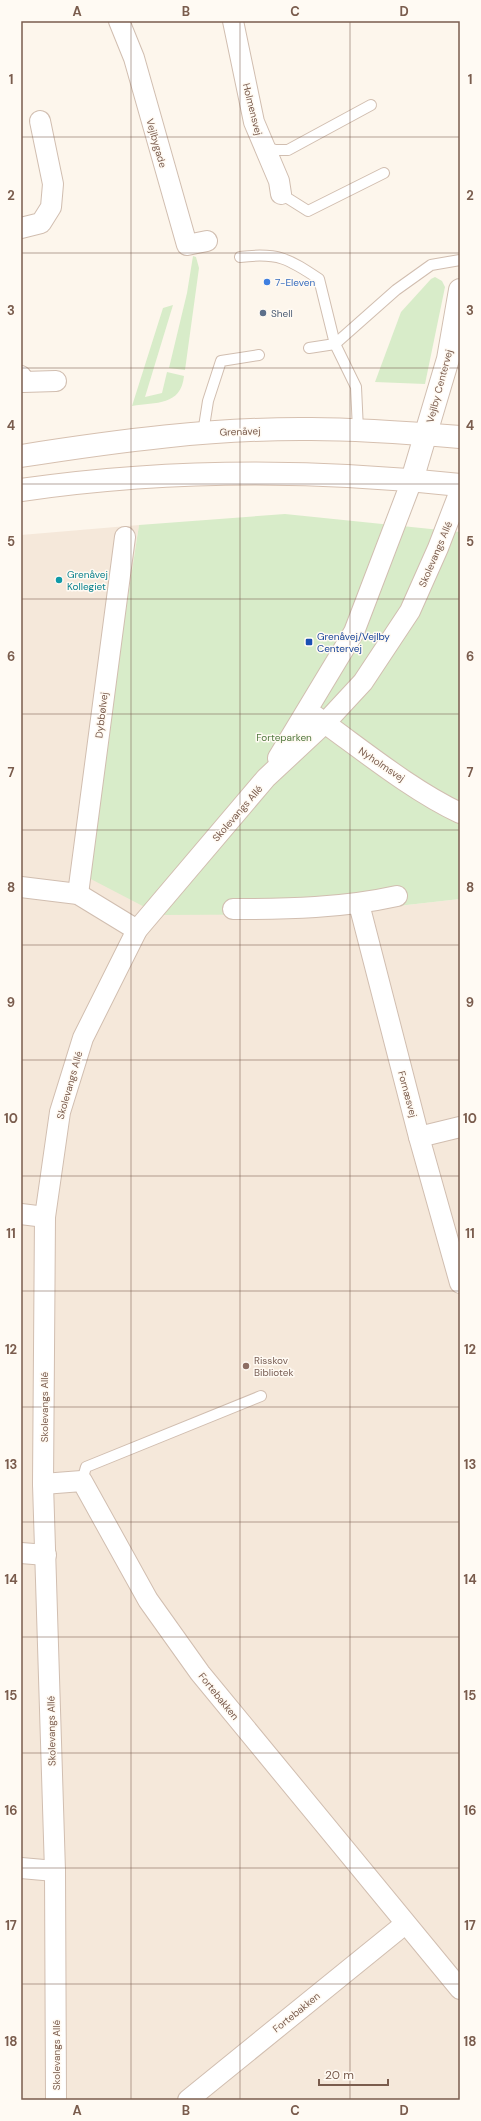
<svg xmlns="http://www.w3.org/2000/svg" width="481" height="2121" font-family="'DM Sans',sans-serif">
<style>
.residential{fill:#f5e8da}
.green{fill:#d8ecc9}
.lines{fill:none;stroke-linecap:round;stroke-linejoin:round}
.service-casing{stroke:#d1beb0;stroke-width:12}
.minor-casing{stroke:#d1beb0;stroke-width:22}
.tertiary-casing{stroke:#d1beb0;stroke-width:24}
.secondary-casing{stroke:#d6c0b0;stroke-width:24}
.service{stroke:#fff;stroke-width:10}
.minor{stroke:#fff;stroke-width:20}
.tertiary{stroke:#fff;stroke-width:22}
.secondary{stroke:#fff;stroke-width:22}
.grid{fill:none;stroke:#7a5c4d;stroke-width:1;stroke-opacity:0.55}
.shop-dot{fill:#3f7fe0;stroke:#fffaf3;stroke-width:1.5}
.service-dot{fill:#5c6f8a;stroke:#fffaf3;stroke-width:1.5}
.culture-dot{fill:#0f9aa8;stroke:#fffaf3;stroke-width:1.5}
.transit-dot{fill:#1a4fb4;stroke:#fffaf3;stroke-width:1.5}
.education-dot{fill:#8d6e63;stroke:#fffaf3;stroke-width:1.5}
.labels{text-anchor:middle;stroke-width:3;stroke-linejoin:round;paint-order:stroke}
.street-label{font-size:10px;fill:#7a5c4d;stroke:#fffaf3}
.shop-label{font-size:10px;fill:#366cbe;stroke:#fffaf3;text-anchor:start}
.service-label{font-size:10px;fill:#4e5e75;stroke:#fffaf3;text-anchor:start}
.culture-label{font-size:10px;fill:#0d838f;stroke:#fffaf3;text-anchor:start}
.transit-label{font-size:10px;fill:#164399;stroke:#fffaf3;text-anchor:start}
.park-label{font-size:10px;fill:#537a41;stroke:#fffaf3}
.education-label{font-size:10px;fill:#785e54;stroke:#fffaf3;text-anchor:start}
.neatline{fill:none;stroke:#7a5c4d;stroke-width:1.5}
.grid-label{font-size:13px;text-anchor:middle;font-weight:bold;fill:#7a5c4d}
</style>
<rect width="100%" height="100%" fill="#fdf6ec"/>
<path class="residential" d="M139 525 85 876 327 914 460 899V2100H21V535Z"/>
<g class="green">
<path d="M193 256 196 257 199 268 185 370 169 368 187 293Z"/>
<path d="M435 277 442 281 445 287 425 384 375 382 401 312 431 279Z"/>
<path d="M173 305 145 397 162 393 167 372 184 376C181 406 156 402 132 406L163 308Z"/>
<path d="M285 514 460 532V899L327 914 160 915 85 876 139 525Z"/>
</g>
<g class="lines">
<defs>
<g id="service">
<path d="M264 147 276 150H288L371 105"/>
<path d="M281 194 308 211 384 173"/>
<path d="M240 257C278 252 289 259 319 279L335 344 356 387 358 430"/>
<path d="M309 348 335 344 396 290 431 265 460 260"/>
<path d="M203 433 208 401 221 361 259 355"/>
<path d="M82 1481 86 1467 261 1396"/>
</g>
<g id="minor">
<path d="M119 21 134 58 187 245 207 241"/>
<path d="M233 21 254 122 279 181 281 194"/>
<path d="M21 228 41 223 51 207 53 184 40 121"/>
<path d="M21 376 23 382 56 381"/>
<path d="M315 716C360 748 411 790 460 813"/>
<path d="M278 758 354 632 412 480"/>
<path d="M21 887 78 894 137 930"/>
<path d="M78 894 125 537"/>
<path d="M359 904 419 1137 460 1283"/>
<path d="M233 909C288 909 343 908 397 896"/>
<path d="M419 1137 460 1127"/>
<path d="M21 1214 45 1217"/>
<path d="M43 1484 82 1481 148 1600 200 1673 460 1989"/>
<path d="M21 1553 46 1555"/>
<path d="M21 1868 55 1871"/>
<path d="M56 2100 55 1871 43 1484 45 1217 60 1112 83 1038 137 930 266 778 325 723 363 682 410 611 438 548 460 491"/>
<path d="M188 2100 405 1924"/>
</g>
<path id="tertiary" d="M412 480 448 359 460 290"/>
<g id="secondary">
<path d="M21 456C116 441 214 428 311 429 361 429 411 433 460 437"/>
<path d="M21 490C166 469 315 469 460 485"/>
</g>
</defs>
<use href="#service" class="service-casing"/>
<use href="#minor" class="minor-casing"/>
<use href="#tertiary" class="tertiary-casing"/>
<use href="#secondary" class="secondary-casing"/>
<use href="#service" class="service"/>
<use href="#minor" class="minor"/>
<use href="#tertiary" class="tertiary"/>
<use href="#secondary" class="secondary"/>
</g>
<path class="grid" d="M131 21V2100M240 21V2100M350 21V2100M21 137H460M21 253H460M21 368H460M21 484H460M21 599H460M21 714H460M21 830H460M21 945H460M21 1060H460M21 1176H460M21 1291H460M21 1407H460M21 1522H460M21 1637H460M21 1753H460M21 1868H460M21 1984H460"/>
<circle class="shop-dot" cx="267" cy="282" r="4"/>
<circle class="service-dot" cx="263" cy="313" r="4"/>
<circle class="culture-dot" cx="59" cy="580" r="4"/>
<rect class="transit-dot" x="305" y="638" width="8" height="8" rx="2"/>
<circle class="education-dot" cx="246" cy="1366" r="4"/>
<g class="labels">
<g class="street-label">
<text transform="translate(253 109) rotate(76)" y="4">Holmensvej</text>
<text transform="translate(157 143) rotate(74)" y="4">Vejlbygade</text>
<text transform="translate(439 386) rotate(-75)" y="4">Vejlby Centervej</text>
<text transform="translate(240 431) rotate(-2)" y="4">Grenåvej</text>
<text transform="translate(435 554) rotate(-67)" y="4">Skolevangs Allé</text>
<text transform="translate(101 715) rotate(-83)" y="4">Dybbølvej</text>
<text transform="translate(382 764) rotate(34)" y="4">Nyholmsvej</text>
<text transform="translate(237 813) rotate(-49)" y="4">Skolevangs Allé</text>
<text transform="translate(69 1085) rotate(-74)" y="4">Skolevangs Allé</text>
<text transform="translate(408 1094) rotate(75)" y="4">Fornæsvej</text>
<text transform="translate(44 1407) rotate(-90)" y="4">Skolevangs Allé</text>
<text transform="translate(219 1696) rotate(51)" y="4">Fortebakken</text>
<text transform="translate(51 1731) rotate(-91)" y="4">Skolevangs Allé</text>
<text transform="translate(296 2012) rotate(-39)" y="4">Fortebakken</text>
<text transform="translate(56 2055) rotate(-90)" y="4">Skolevangs Allé</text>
</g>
<g class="shop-label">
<text x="275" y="286">7-Eleven</text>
</g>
<g class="service-label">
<text x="271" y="317">Shell</text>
</g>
<g class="culture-label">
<text x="67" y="578">Grenåvej<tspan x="67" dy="12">Kollegiet</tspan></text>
</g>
<g class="transit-label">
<text x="317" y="640">Grenåvej/Vejlby<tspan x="317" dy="12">Centervej</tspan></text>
</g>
<g class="park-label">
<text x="284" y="741">Forteparken</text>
</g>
<g class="education-label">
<text x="254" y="1364">Risskov<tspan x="254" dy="12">Bibliotek</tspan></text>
</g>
</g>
<rect width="481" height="2121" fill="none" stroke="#fffaf3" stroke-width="44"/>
<path d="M319 2079v6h69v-6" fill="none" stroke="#7a5c4d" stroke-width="2"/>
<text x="325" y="2079" font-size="12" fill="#7a5c4d" stroke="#fffaf3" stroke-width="3" paint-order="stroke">20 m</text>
<rect x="22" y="22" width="437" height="2077" class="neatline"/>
<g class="grid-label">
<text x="77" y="16">A</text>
<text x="186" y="16">B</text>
<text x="295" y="16">C</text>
<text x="404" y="16">D</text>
<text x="11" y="84">1</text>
<text x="470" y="84">1</text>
<text x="11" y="200">2</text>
<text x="470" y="200">2</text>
<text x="11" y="315">3</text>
<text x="470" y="315">3</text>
<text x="11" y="430">4</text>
<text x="470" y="430">4</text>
<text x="11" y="546">5</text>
<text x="470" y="546">5</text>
<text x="11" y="661">6</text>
<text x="470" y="661">6</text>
<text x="11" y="777">7</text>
<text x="470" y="777">7</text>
<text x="11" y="892">8</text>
<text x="470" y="892">8</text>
<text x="11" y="1007">9</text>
<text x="470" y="1007">9</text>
<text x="11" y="1123">10</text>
<text x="470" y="1123">10</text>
<text x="11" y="1238">11</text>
<text x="470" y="1238">11</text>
<text x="11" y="1354">12</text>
<text x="470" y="1354">12</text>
<text x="11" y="1469">13</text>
<text x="470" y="1469">13</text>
<text x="11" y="1584">14</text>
<text x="470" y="1584">14</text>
<text x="11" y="1700">15</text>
<text x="470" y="1700">15</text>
<text x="11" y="1815">16</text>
<text x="470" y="1815">16</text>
<text x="11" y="1930">17</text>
<text x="470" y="1930">17</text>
<text x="11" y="2046">18</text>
<text x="470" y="2046">18</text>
<text x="77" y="2115">A</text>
<text x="186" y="2115">B</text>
<text x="295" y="2115">C</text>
<text x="404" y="2115">D</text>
</g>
</svg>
